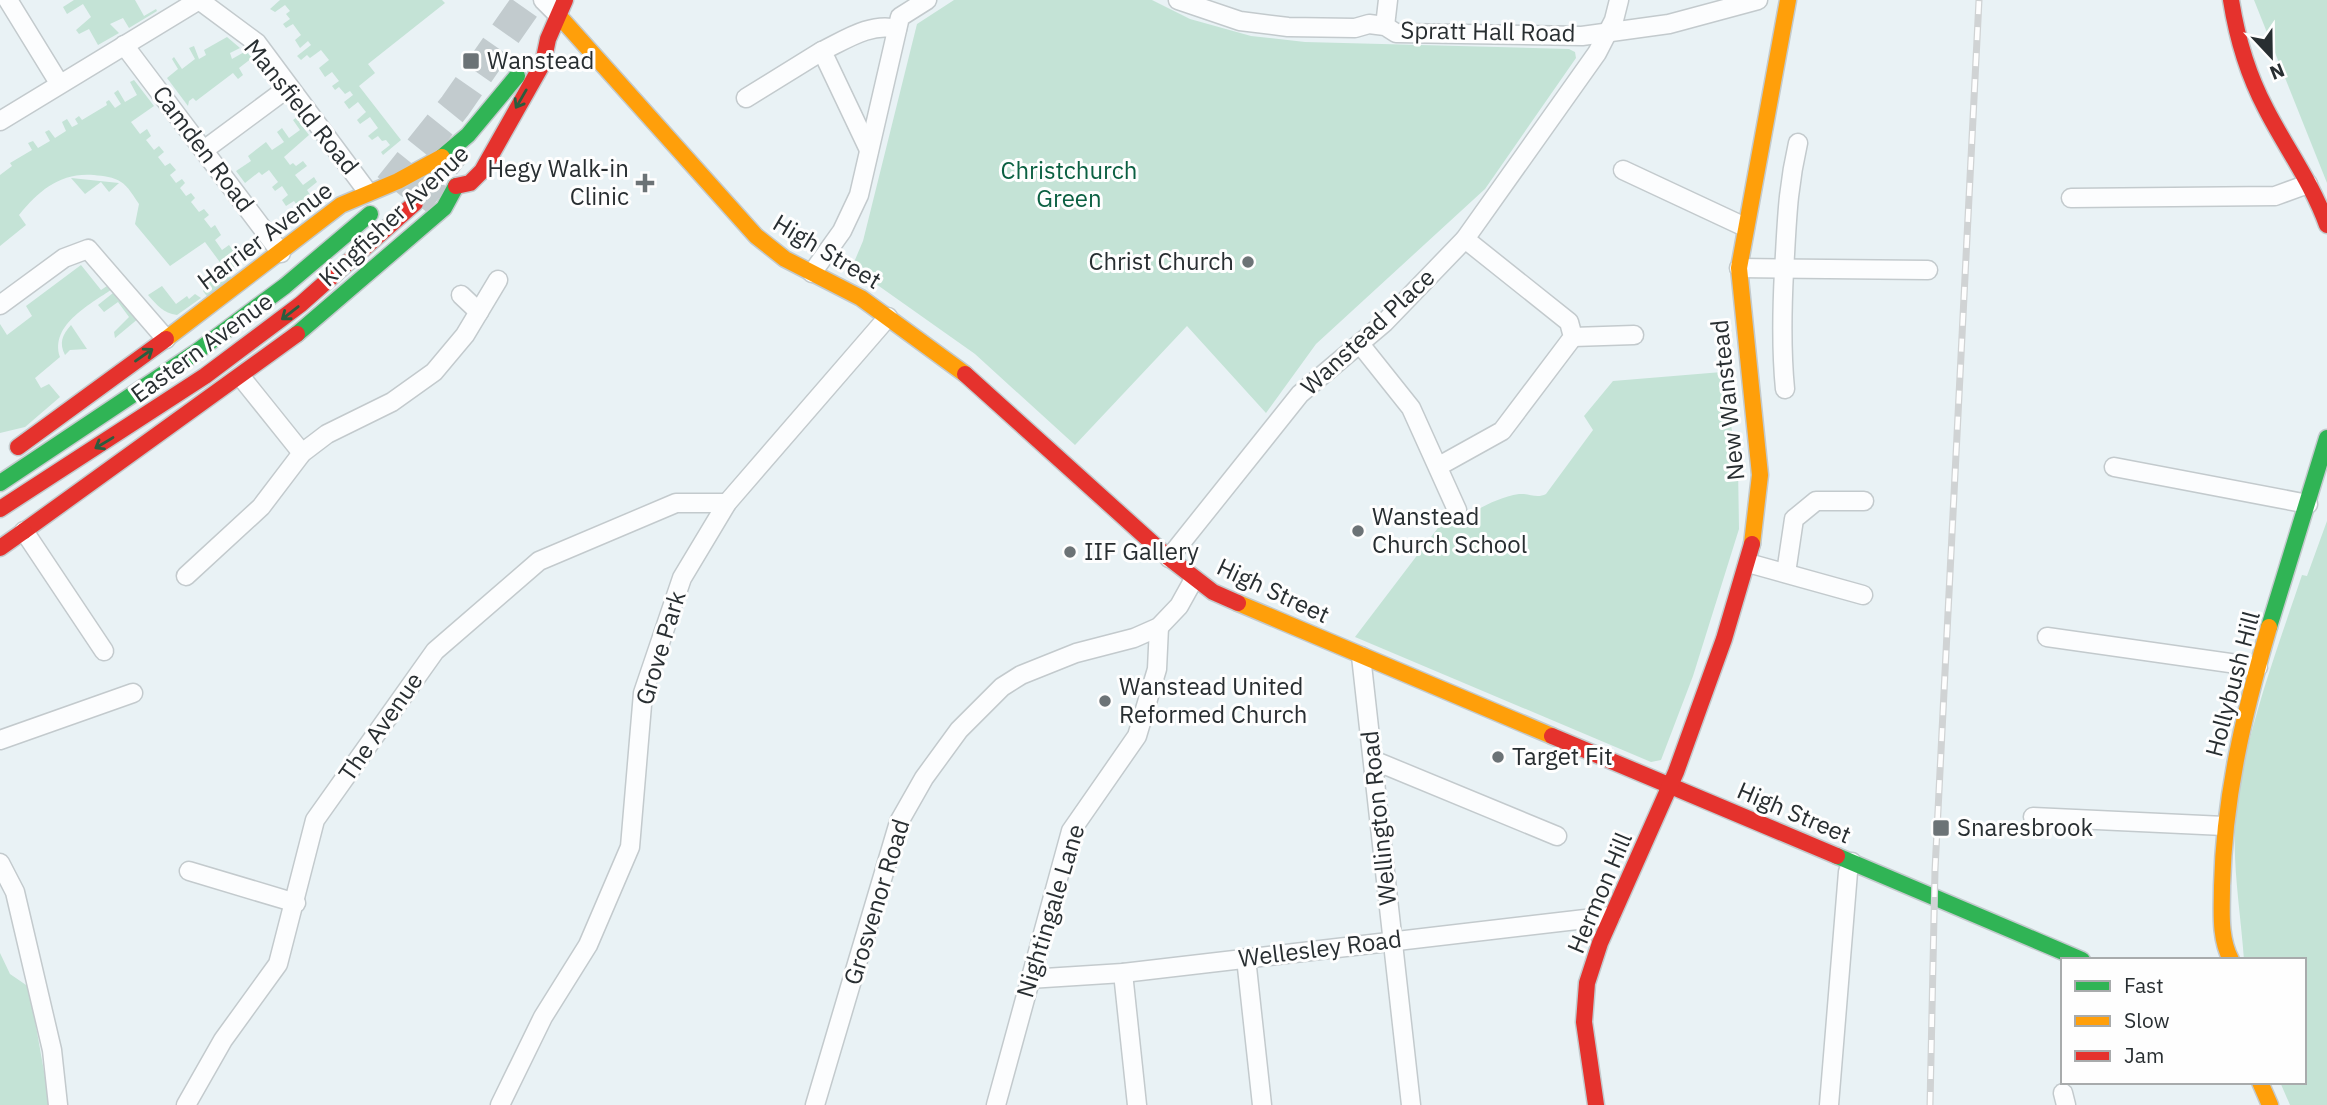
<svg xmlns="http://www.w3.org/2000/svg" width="2327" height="1105" font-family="'IBM Plex Sans',sans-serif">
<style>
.green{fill:#c4e3d6}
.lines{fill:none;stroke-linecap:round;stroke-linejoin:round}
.highway-tunnel{stroke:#c2cbce;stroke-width:32;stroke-dasharray:32 16;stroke-linecap:butt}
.street-casing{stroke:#c3cacd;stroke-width:21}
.fast-casing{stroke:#c3cacd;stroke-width:19}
.slow-casing{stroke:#c3cacd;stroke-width:19}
.jam-casing{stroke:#c3cacd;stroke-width:19}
.street{stroke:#fcfdfe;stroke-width:18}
.fast{stroke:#30b455;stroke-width:16}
.slow{stroke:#ff9f0a;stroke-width:16}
.jam{stroke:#e5322d;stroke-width:16}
.rail-casing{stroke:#d0d3d4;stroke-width:7}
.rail{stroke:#fefefe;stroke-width:4.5;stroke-dasharray:13;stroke-linecap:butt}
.oneway{stroke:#2b5d3e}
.poi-dot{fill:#6c7376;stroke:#fefefe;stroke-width:2.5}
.labels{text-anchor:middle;stroke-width:6;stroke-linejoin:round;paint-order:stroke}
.street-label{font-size:24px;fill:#282e31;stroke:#fefefe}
.poi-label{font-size:24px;fill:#282e31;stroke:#fefefe;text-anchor:start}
.park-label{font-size:24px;fill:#0b6042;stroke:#fefefe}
</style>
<rect width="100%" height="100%" fill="#e9f2f5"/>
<g class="green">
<path d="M74 0H135L144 16 156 9 157 11 129 28 123 18 110 24 119 33 98 45 89 29 79 34 76 30 91 17 83 4 67 14 63 7Z"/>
<path d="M280 0H442L445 3 368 64 375 73 359 86 401 140 383 155 381 152 390 145 386 140 382 141 378 136 372 140 368 136 378 128 370 117 360 124 357 120 366 112 358 102 349 109 344 102 353 95 350 91 345 94 339 87 335 90 332 86 339 81 332 72 325 77 319 68 329 60 321 50 310 58 307 55 301 60 297 56 311 45 308 41 300 48 295 40 301 35 293 24 286 28 283 24 290 19 286 14 290 11 285 5 275 12 270 9Z"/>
<path d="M954 0H1152L1190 19 1251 36 1305 42 1569 49 1575 52 1576 58 1485 189 1316 344 1266 413 1187 326 1075 445 975 354 852 267 863 241 917 24Z"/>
<path d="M2254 0H2327V183Z"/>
<path d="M227 37 240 48 230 53 232 59 246 51 252 58 239 68 243 75 238 79 233 73 196 101 193 98 189 101 188 106 167 78 178 69 172 59 174 57 182 69 195 59 189 48 194 46 199 59 206 55 204 50Z"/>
<path d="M134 80 154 106 131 122 140 134 147 129 151 136 146 140 154 150 159 146 164 152 158 157 165 166 170 163 176 170 170 175 176 183 182 179 185 183 180 188 186 196 191 193 195 198 191 202 199 212 204 209 209 215 204 219 211 228 215 225 221 235 215 240 222 250 229 245 234 252 228 257 235 266 227 272 234 281 209 299 203 291 209 284 206 280 222 265 205 242 170 266 135 224 139 204C134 197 128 186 121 182 114 177 103 176 94 175 61 172 39 190 19 215L26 225 0 246V175L12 166 10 163 32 150 28 143 33 141 38 148 50 141 45 132 49 130 55 138 66 131 62 122 67 119 72 127 78 124 75 119 79 116 82 120 107 105 106 102 109 100 115 108 121 104 114 93 118 90 125 102 137 95 130 82Z"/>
<path d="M296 118 309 135 284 157 290 165 293 163 296 166 303 161 307 166 295 175 303 185 314 177 317 182 307 190 314 201 326 192 328 195 296 219 295 216 301 211 294 201 286 206 282 200 288 195 282 186 275 191 272 187 278 182 269 170 262 175 259 172 245 183 236 171 251 161 248 156 266 142 272 150 284 142 277 132 282 128 289 138 300 130 293 120Z"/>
<path d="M71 178 119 183 109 192 101 182 85 194Z"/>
<path d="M81 265 101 290 110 284 115 287C93 303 49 324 60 357L35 378 41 388 49 384 60 397 25 427 0 433V324L7 335 32 316 26 306Z"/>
<path d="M162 286 176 304 187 296 189 299 195 294 201 298 177 315C163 313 157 305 148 295Z"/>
<path d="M118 289 139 318 115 338 114 332 129 317 118 302 104 312 98 305Z"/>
<path d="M71 325 87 349 70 350 65 355C59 343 62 335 71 325Z"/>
<path d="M1722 372 1738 466 1739 529 1693 676 1661 760 1651 762 1355 637 1447 516 1453 525C1473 512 1494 498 1519 494 1528 493 1537 499 1546 494L1593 430 1584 416 1613 381Z"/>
<path d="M2327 521V1105H2290L2280 1082H2304V960H2244C2241 916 2233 870 2235 827 2239 749 2277 650 2302 575L2307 576Z"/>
<path d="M0 953 10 974 29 987 50 1105H0Z"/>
</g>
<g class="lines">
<g class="highway-tunnel">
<path d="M390 187 455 106 529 0"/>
<path d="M415 203 457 148"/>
</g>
<defs>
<g id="street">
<path d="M8 0 59 83"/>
<path d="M543 0 559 16"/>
<path d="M1178 0 1240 21 1288 27 1355 28 1369 24 1385 26 1396 33 1582 36 1669 24 1758 0"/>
<path d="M1385 26 1388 0"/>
<path d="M124 45 281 253"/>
<path d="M746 98 822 51"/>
<path d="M0 121 199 0 257 43 367 191"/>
<path d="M204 150 289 87"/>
<path d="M869 150 822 51C845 40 871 22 897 29"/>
<path d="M1623 170 1745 227"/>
<path d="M2071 198 2275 196 2308 184"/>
<path d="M1739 268 1928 270"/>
<path d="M812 273 842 231 859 195 900 17 927 0"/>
<path d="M461 295 479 312"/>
<path d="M0 305 64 258 88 249 166 339"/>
<path d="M1573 337 1634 335"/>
<path d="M1360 344 1411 408 1457 510"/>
<path d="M241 377 302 453"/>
<path d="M1785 389C1781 349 1782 310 1784 271 1787 223 1787 191 1798 143"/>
<path d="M1439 466 1502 431 1573 337 1569 322 1465 239"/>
<path d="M2114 467 2308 504"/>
<path d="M24 531 104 651"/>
<path d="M1169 558 1300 394 1384 323 1465 239 1597 53 1614 20 1619 0"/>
<path d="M1748 563 1863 595"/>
<path d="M1786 573 1794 519 1816 501H1864"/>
<path d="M186 576 261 507 302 453 327 434 392 402 434 372 465 335 498 280"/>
<path d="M2047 637 2258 667"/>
<path d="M1361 656 1411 1105"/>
<path d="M0 740 133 693"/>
<path d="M1373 760 1557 836"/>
<path d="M2033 817 2224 826"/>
<path d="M0 863 15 892 52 1050 58 1105"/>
<path d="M189 871 296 903"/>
<path d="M1246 958 1262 1105"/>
<path d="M1123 973 1137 1105"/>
<path d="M1029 979 1123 973 1611 916"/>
<path d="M2063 1093 2066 1105"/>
<path d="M186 1105 223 1040 278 964 315 820 435 651 539 561 676 503H727"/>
<path d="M500 1105 543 1017 588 945 630 847 643 693 682 578 727 503 888 317"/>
<path d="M815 1105 899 822 924 778 959 730 1002 687 1021 675 1076 653 1134 638 1159 627 1179 606 1194 579"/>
<path d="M996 1105 1071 831 1137 736 1157 669 1159 627"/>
<path d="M1829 1105 1848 872 1852 862"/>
</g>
<g id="fast">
<path d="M439 172 442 157 468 135 517 76"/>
<path d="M297 334 444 208 456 186"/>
<path d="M0 483 195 353 285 286 370 214"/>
<path d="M2269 627 2327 438"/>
<path d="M1837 856 2082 960"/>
</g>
<g id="slow">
<path d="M559 16 756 236 785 259 861 298 965 374"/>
<path d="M166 339 341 205 398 181 442 157"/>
<path d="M1752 544 1760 475 1739 268 1788 0"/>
<path d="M1238 603 1552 736"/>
<path d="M2231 960C2219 937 2222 911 2222 886 2224 797 2244 713 2269 627"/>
<path d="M2260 1082 2270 1105"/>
</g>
<g id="jam">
<path d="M2231 0C2237 38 2248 75 2266 109 2286 148 2312 183 2327 225"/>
<path d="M456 186 470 183 482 171 543 63 548 39 565 0"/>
<path d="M965 374 1169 558 1213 592 1238 603"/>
<path d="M18 447 166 339"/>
<path d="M0 509 205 376 301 304 415 203"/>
<path d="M24 531 297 334"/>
<path d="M0 548 24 531"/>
<path d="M1552 736 1837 856"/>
<path d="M1596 1105 1584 1022 1587 983 1600 943 1676 772 1724 639 1752 544"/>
</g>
</defs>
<use href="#street" class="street-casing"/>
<use href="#fast" class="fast-casing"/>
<use href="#slow" class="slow-casing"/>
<use href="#jam" class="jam-casing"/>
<use href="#street" class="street"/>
<use href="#fast" class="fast"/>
<use href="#slow" class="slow"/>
<use href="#jam" class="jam"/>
<defs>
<path id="rail" d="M1930 1105 1935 870 1979 0"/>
</defs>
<use href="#rail" class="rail-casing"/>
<use href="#rail" class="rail"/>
</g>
<defs><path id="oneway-shaft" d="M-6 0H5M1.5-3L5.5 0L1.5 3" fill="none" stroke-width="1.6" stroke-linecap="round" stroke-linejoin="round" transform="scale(1.75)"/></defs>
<g class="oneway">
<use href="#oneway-shaft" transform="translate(521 99) rotate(120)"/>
<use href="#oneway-shaft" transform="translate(290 313) rotate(142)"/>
<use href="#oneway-shaft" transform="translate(144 355) rotate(-35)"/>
<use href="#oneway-shaft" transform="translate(104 443) rotate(149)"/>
</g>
<g class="poi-dot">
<rect x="462" y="52" width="18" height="18" rx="3.5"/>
<path d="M641.5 172.5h7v7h7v7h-7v7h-7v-7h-7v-7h7z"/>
<circle cx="1248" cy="262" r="7"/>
<circle cx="1358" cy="531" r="7"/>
<circle cx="1070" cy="552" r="7"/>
<circle cx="1105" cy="701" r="7"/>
<circle cx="1498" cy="757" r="7"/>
<rect x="1932" y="819" width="18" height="18" rx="3.5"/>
</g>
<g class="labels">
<g class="street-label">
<text transform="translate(1488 32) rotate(1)" y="8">Spratt Hall Road</text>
<text transform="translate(301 107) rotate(51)" y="8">Mansfield Road</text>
<text transform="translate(203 149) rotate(53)" y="8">Camden Road</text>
<text transform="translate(394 216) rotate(-43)" y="8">Kingfisher Avenue</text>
<text transform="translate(265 236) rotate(-37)" y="8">Harrier Avenue</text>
<text transform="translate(827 252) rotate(31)" y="8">High Street</text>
<text transform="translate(1368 332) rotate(-43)" y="8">Wanstead Place</text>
<text transform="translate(202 348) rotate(-36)" y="8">Eastern Avenue</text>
<text transform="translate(1728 400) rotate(-96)" y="8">New Wanstead</text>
<text transform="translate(1273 591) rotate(25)" y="8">High Street</text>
<text transform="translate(661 648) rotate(-73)" y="8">Grove Park</text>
<text transform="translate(2233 684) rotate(-75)" y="8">Hollybush Hill</text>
<text transform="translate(381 727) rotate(-55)" y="8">The Avenue</text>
<text transform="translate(1794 813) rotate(23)" y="8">High Street</text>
<text transform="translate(1379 818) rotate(-96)" y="8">Wellington Road</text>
<text transform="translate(1600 893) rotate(-67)" y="8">Hermon Hill</text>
<text transform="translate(877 902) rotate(-73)" y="8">Grosvenor Road</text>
<text transform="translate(1051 911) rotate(-73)" y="8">Nightingale Lane</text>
<text transform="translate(1320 949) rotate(-7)" y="8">Wellesley Road</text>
</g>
<g class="poi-label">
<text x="487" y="69">Wanstead</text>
<text x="629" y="177" text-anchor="end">Hegy Walk-in<tspan x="629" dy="28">Clinic</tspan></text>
<text x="1234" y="270" text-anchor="end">Christ Church</text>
<text x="1372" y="525">Wanstead<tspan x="1372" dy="28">Church School</tspan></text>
<text x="1084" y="560">IIF Gallery</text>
<text x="1119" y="695">Wanstead United<tspan x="1119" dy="28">Reformed Church</tspan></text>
<text x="1512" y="765">Target Fit</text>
<text x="1957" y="836">Snaresbrook</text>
</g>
<g class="park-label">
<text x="1069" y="179">Christchurch<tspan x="1069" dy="28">Green</tspan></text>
</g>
</g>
<rect x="2061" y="958" width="245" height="126" fill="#fefefe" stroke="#a8abac" stroke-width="2"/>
<rect x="2075" y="981" width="35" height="10" fill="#30b455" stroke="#a8abac" stroke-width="2"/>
<text x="2124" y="993" font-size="21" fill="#282e31">Fast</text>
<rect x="2075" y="1016" width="35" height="10" fill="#ff9f0a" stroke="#a8abac" stroke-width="2"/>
<text x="2124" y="1028" font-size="21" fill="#282e31">Slow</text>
<rect x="2075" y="1051" width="35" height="10" fill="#e5322d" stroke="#a8abac" stroke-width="2"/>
<text x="2124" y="1063" font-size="21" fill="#282e31">Jam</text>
<g transform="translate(2271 56) rotate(158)" stroke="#fefefe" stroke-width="5" paint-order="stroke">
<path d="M0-5L12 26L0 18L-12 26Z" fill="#282e31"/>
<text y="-10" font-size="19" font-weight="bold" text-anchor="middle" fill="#282e31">N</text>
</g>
</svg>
